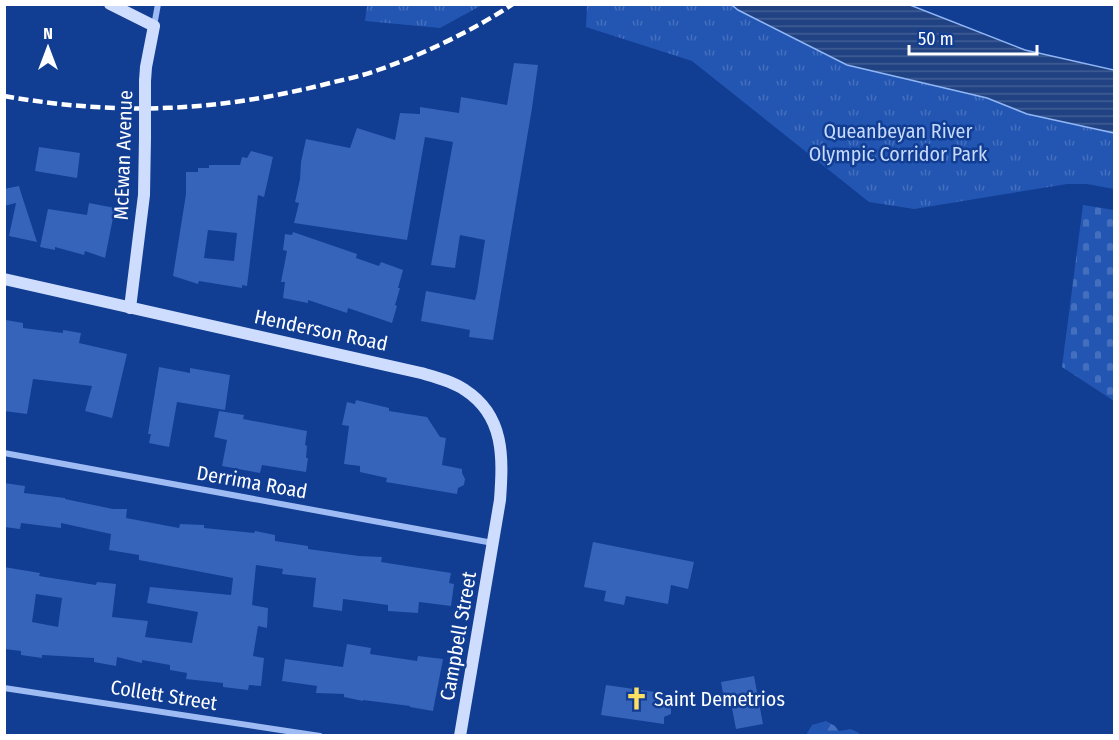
<svg xmlns="http://www.w3.org/2000/svg" width="1119" height="740" font-family="'Fira Sans Condensed',sans-serif">
<style>
.grass{fill:url(#grass-tufts)}
.forest{fill:url(#forest-firs)}
.cemetery{fill:url(#cemetery-stones)}
.water{fill:url(#water-rules);stroke:#90b6f6;stroke-width:1.5}
.building{fill:#3564ba;fill-rule:evenodd}
.lines{fill:none;stroke-linecap:round;stroke-linejoin:round}
.street{stroke:#9ebcf3;stroke-width:6}
.secondary{stroke:#ceddfd;stroke-width:12}
.rail{stroke:#fff;stroke-width:4.5;stroke-dasharray:10 4.5;stroke-linecap:butt}
.secondary-bridge{stroke:#ceddfd;stroke-width:12}
.labels{text-anchor:middle;stroke-width:5;stroke-linejoin:round;paint-order:stroke}
.park-label{font-size:20px;fill:#c6dafd;stroke:#113d93}
.street-label{font-size:20px;fill:#fff;stroke:#113d93}
.poi-label{font-size:20px;fill:#fff;stroke:#113d93;text-anchor:start}
</style>
<defs>
<pattern id="grass-tufts" width="24" height="20" patternUnits="userSpaceOnUse" patternTransform="scale(1.5)"><rect width="24" height="20" fill="#2356b2"/><path d="M3 7l-1-3M5 7V3M7 7l1-3M15 17l-1-3M17 17v-4M19 17l1-3" fill="none" stroke="#446fbe"/></pattern>
<pattern id="forest-firs" width="22" height="20" patternUnits="userSpaceOnUse" patternTransform="scale(1.5)"><rect width="22" height="20" fill="#2356b2"/><path d="M5 1l3.5 6h-7zM16 11l3.5 6h-7z" fill="#446fbe"/></pattern>
<pattern id="cemetery-stones" width="16" height="16" patternUnits="userSpaceOnUse" patternTransform="scale(1.5)"><rect width="16" height="16" fill="#2356b2"/><path d="M2 7V4a2 2 0 0 1 4 0v3zM10 15v-3a2 2 0 0 1 4 0v3z" fill="#446fbe"/></pattern>
<pattern id="water-rules" width="6" height="5" patternUnits="userSpaceOnUse" patternTransform="scale(1.5)"><rect width="6" height="5" fill="#204282"/><path d="M0 2.5h6" fill="none" stroke="#415e95"/></pattern>
</defs>
<rect width="100%" height="100%" fill="#113d93"/>
<g class="grass">
<path d="M367 5V4L482 5 440 28 365 21Z"/>
<path d="M587 5H732L738 10 987 98 1027 114 1114 133V189L1087 184H1067L914 209 869 202 692 61 586 27Z"/>
</g>
<path class="forest" d="M826 721 835 726 839 731 851 729 859 733 860 735H806L812 725Z"/>
<path class="cemetery" d="M1083 205 1114 210V401L1062 367Z"/>
<path class="water" d="M732 5H910L1025 50 1114 70V133L1027 114 987 98 847 65 738 10Z"/>
<g class="building">
<path d="M514 63 538 65 532 108 493 340 469 337 470 330 421 321 426 291 475 300 477 292 485 240 460 235 455 268 431 265 453 142 425 137 407 240 294 223 299 203 295 202 300 179 301 162 306 139 350 148 357 128 395 140 400 113 420 114V107L459 113 461 97 507 105Z"/>
<path d="M39 147 80 153 77 178 35 171Z"/>
<path d="M251 151 273 157 264 197 258 195 247 286 242 285V288L199 281 198 284 173 276 186 194V172H198V168H209V165H240L242 157 247 158ZM208 230 237 233 234 261 204 258Z"/>
<path d="M19 186 21 193 37 242 9 236 16 203 4 206V189Z"/>
<path d="M89 203 115 208 105 258 85 251 84 255 55 247V250L40 247 48 209 87 215Z"/>
<path d="M293 232 357 254 356 258 379 266 381 262 403 270 398 288H400L395 305 397 306 392 323 348 308 347 313 308 300V303L283 298 285 282H281L287 251 283 250 285 234 292 235Z"/>
<path d="M6 320 23 323V328L63 333V330L81 333 79 343 127 354 112 418 85 411 92 386 33 379 27 414 4 411V326Z"/>
<path d="M159 367 190 373V368L230 375 225 410 177 402 169 447 149 443 151 434H148Z"/>
<path d="M356 400 389 408V411L427 417 440 437 446 438 442 465 462 469V473L465 479 464 485 458 488 457 494 386 482 387 478 360 472V466L344 464 349 426 342 425 347 402 355 404Z"/>
<path d="M219 411 244 415 243 419 307 431 305 445 307 446 306 458H308L306 472 262 465 260 473 222 466 227 440 214 437Z"/>
<path d="M4 483 25 486 24 493 65 498V499L113 509H127L126 518 179 528 180 524 204 525V528L254 533 255 531 275 535V541L308 546V549L359 556 382 557 381 562 451 573 449 583 454 584 451 606 419 602 418 613 388 611V605L343 599 342 611 313 607 316 578 282 574 283 569 256 565 252 605 268 608 267 628 258 626 253 656 264 658 261 686 249 685 248 690 223 687V683L186 679 187 673 170 670V665L142 660V663L117 657 116 666 94 662V658L42 655V658L21 655V651L4 649V567L40 573 39 576 96 585 97 582 116 584 112 617 148 621 145 637 192 643 198 612 147 603 150 587 231 595 233 578 139 560V555L109 550 111 534 61 523V528L21 523 20 529 4 527ZM36 594 62 598 58 627 32 622Z"/>
<path d="M593 542 694 562 688 589 671 585 668 604 626 596 624 605 604 601 606 591 584 587Z"/>
<path d="M347 644 371 648 370 654 417 661 418 656 443 659 433 711 410 707V706L363 700V701L344 697V694L316 693 317 686 282 681 285 659 343 667Z"/>
<path d="M754 676 763 724 736 729 731 703 725 704 721 682Z"/>
<path d="M606 685 669 694 667 702 671 706V714L664 717V724L601 715Z"/>
</g>
<g class="lines">
<g class="street">
<path d="M154 26 158 4"/>
<path d="M4 453 493 543"/>
<path d="M4 688 320 736"/>
</g>
<g class="secondary">
<path d="M110 4 154 26 146 67 145 81"/>
<path d="M4 279 421 373C435 377 452 381 465 390 505 416 503 458 500 500L460 736"/>
<path d="M130 308 144 195 145 138"/>
</g>
<path class="rail" d="M4 96C119 116 217 112 330 83 346 79 362 76 378 70 422 55 474 30 513 4"/>
<path class="secondary-bridge" d="M145 81V138"/>
</g>
<defs>
<symbol id="church-bare" viewBox="-9 -9 18 18"><path d="M-1.2-6h2.4v3.5h3.3v2.4h-3.3V6h-2.4V-.1h-3.3v-2.4h3.3Z" fill="#ffe060" stroke="#113d93" stroke-width="2.5" paint-order="stroke"/></symbol>
</defs>
<g fill-rule="evenodd">
<use href="#church-bare" x="620" y="682" width="33" height="33"/>
</g>
<g class="labels">
<g class="park-label">
<text x="898" y="138">Queanbeyan River<tspan x="898" dy="23">Olympic Corridor Park</tspan></text>
</g>
<g class="street-label">
<text transform="translate(123 155) rotate(-88)" y="7">McEwan Avenue</text>
<text transform="translate(321 330) rotate(12)" y="7">Henderson Road</text>
<text transform="translate(252 482) rotate(10)" y="7">Derrima Road</text>
<text transform="translate(458 636) rotate(-80)" y="7">Campbell Street</text>
<text transform="translate(164 695) rotate(9)" y="7">Collett Street</text>
</g>
<g class="poi-label">
<text x="654" y="706">Saint Demetrios</text>
</g>
</g>
<rect width="1119" height="740" fill="none" stroke="#ffffff" stroke-width="12"/>
<g transform="translate(48 48)" stroke="#113d93" stroke-width="4.5" paint-order="stroke">
<path d="M0-4.5L10 22L0 15L-10 22Z" fill="#ffffff"/>
<text y="-9" font-size="16" font-weight="bold" text-anchor="middle" fill="#ffffff">N</text>
</g>
<path d="M909 45v9h128v-9" fill="none" stroke="#ffffff" stroke-width="3"/>
<text x="918" y="45" font-size="18" fill="#ffffff" stroke="#113d93" stroke-width="4.5" paint-order="stroke">50 m</text>
</svg>
